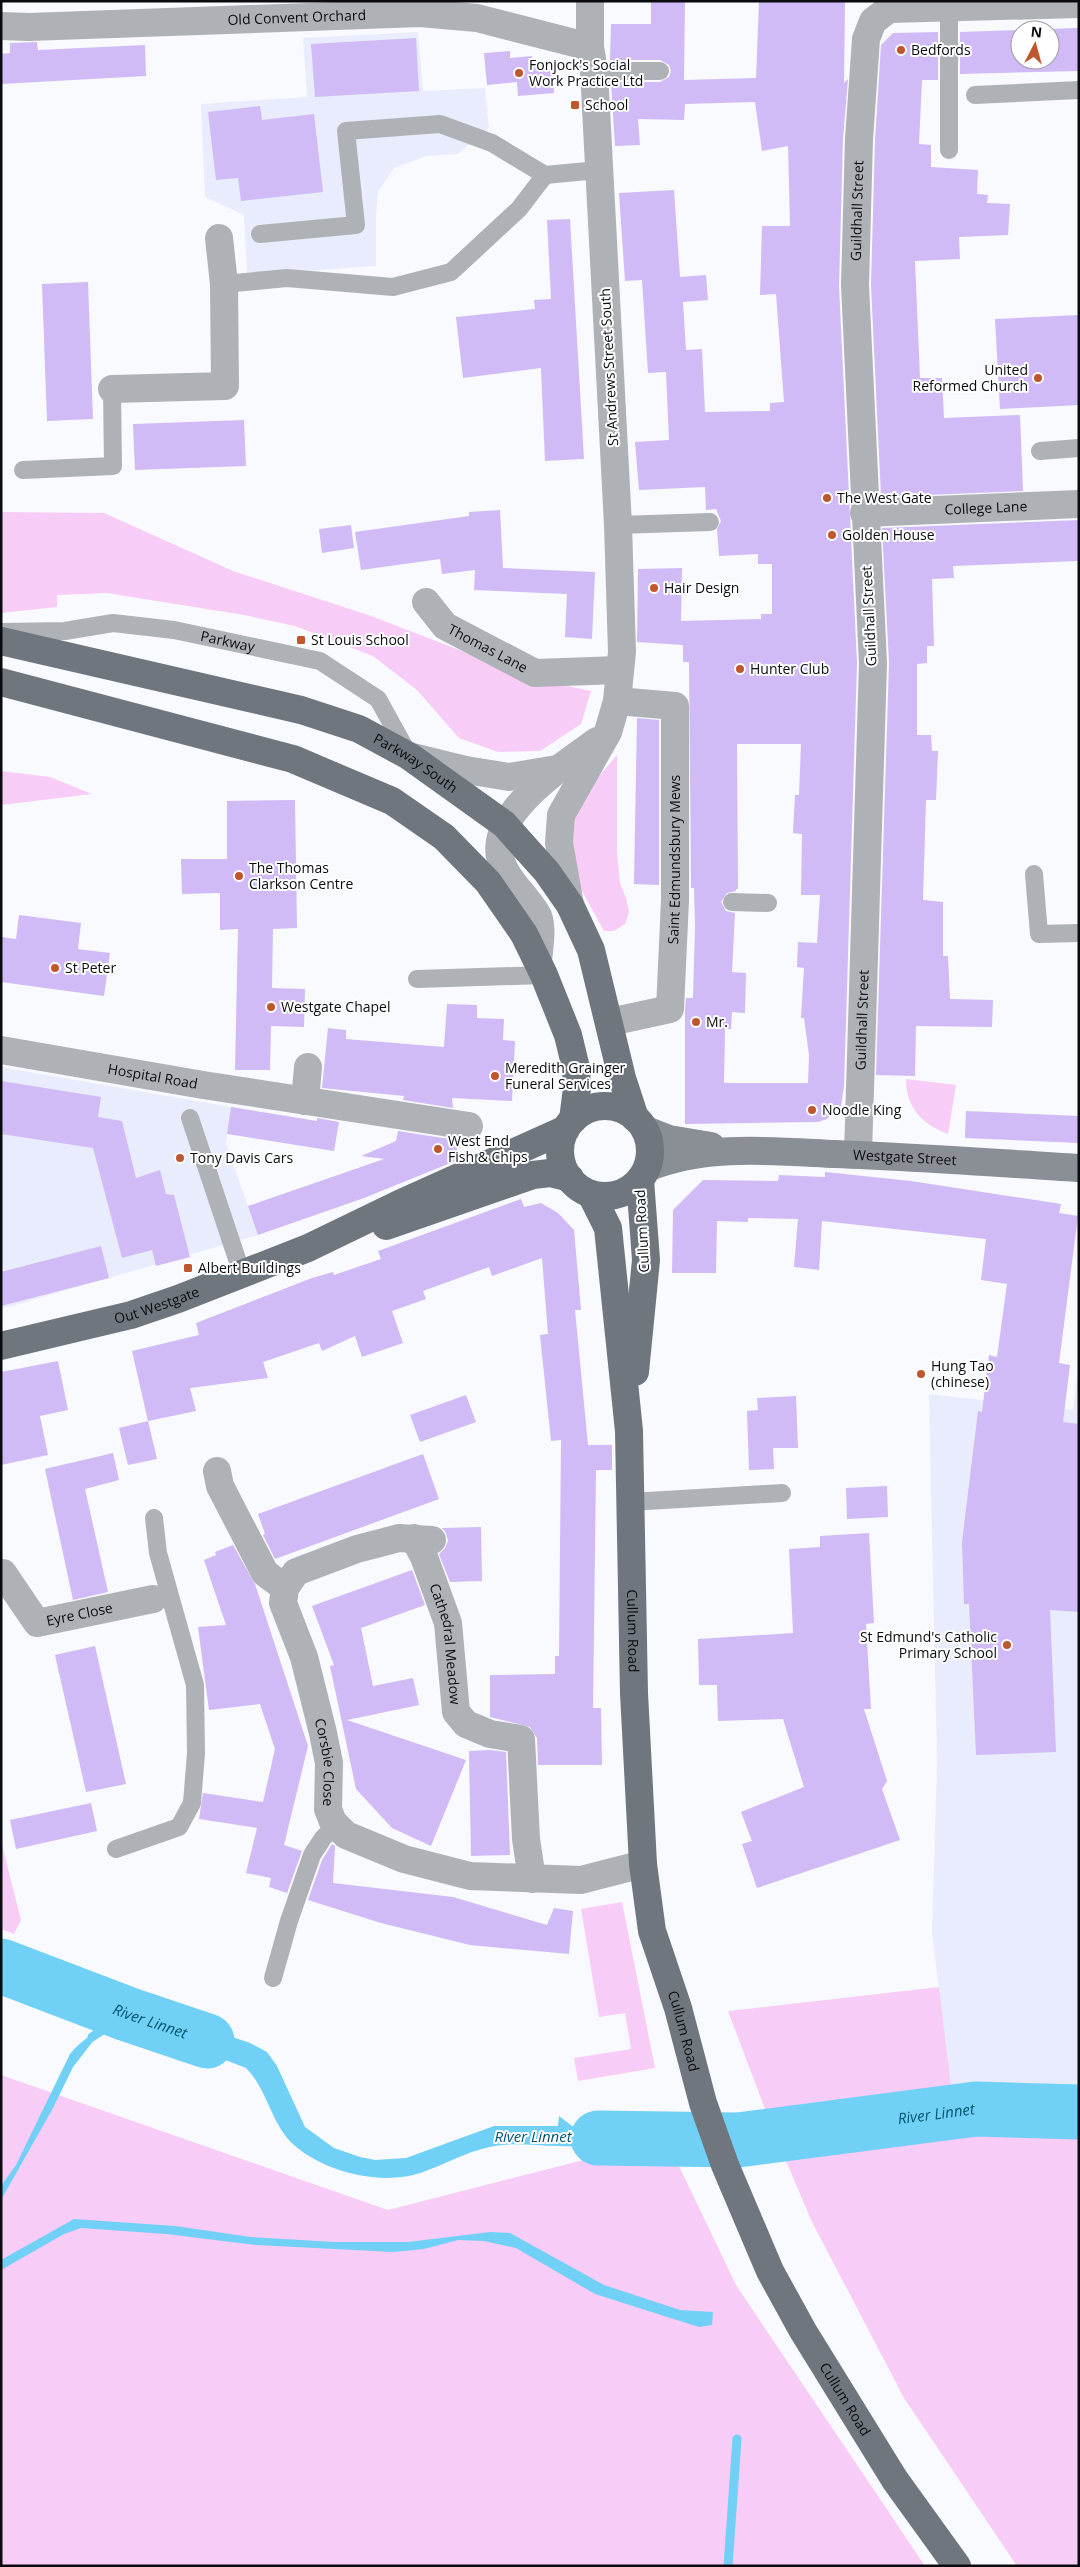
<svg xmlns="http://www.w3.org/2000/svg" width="1080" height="2567" font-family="'Open Sans',sans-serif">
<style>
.built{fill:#e9ecfc}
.green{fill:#f7ccf7}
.water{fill:#71d0f6}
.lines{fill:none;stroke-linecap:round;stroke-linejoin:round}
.stream{stroke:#71d0f6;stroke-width:9}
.river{stroke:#71d0f6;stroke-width:55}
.building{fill:#d0bbf6;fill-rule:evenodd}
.lane{stroke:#aeb2b6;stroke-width:18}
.street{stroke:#aeb2b6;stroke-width:28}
.secondary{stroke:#8a8f95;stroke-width:28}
.primary{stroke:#70767e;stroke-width:28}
.poi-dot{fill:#be572e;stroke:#fff;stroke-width:2}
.labels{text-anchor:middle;stroke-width:4;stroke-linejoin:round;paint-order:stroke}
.street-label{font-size:14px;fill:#0a0b0f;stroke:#fff}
.poi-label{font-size:14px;fill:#0a0b0f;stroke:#fff;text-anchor:start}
.water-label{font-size:15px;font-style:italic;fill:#00556e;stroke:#fff}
</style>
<rect width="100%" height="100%" fill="#f9faff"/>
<g class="built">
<path d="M418 32 423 91 485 88 489 128 458 154 426 156 394 168 378 192 376 214V266L247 275 244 215 205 197 201 104 307 97 303 38Z"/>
<path d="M1 1067 231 1107 226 1143 258 1235 1 1309Z"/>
<path d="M1079 1363V2131L956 2129 932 1933 937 1764 929 1394 1073 1410Z"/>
</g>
<g class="green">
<path d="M1 512 104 513 233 571 371 616 535 679 591 691 581 724 540 751 498 752 459 738 417 690 373 656 295 626 244 615 107 593 57 595V607L1 613Z"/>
<path d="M617 755V853L620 883 626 898 629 912 625 924 614 931H604L576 880 570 827 583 795Z"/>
<path d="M1 771 50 777 92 794 1 805Z"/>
<path d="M906 1079 956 1085 948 1134C922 1124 906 1108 906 1079Z"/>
<path d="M1 1841 21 1920 14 1934 1 1929Z"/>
<path d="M622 1902 655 2068 578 2081 574 2058 631 2049 625 2013 599 2017 581 1909Z"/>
<path d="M939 1987 956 2128 1079 2127V2566H1017L904 2398 811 2220 773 2130 728 2011Z"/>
<path d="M1 2075 388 2210 666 2139 736 2285 925 2566H1Z"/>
</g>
<g class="water">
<path d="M1 1948 128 1988 82 2002 1 1975Z"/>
<path d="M155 2011 250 2043 267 2052 277 2066 305 2127 334 2148 360 2157 375 2160 406 2158 494 2126H558L559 2116 572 2126 671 2129 676 2150C637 2149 598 2147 559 2146 540 2146 520 2143 502 2145 471 2148 448 2164 420 2173 380 2186 325 2172 294 2145 271 2125 268 2090 246 2068L153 2032 122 2031 105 2026 73 2067 53 2108 1 2200V2186L16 2165 70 2054C92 2027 123 2021 155 2011Z"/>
<path d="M74 2219 175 2226 251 2237 334 2242H408L490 2232 510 2233 604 2285 680 2310 713 2312 712 2325 699 2327 595 2294 516 2248 484 2241 458 2240 424 2249 393 2252 257 2245 166 2234 81 2228 64 2234 1 2270V2260Z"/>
</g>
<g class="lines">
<g class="stream">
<path d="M92 2037 127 2014"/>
<path d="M728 2566 737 2439"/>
</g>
<g class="river">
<path id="s1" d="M1 1966 127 2014 207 2041"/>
<path id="s2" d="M598 2138 738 2140 976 2109 1079 2112"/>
</g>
</g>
<g class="building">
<path d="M651 1H685L684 80 756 78 759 1H845L844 83 848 79 843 139 839 286 857 663 844 1086 841 1106 827 1119 818 1122 685 1124V1010L686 998H693L695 925 694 888H691L689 662H683V645L637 642 638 569 682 568 681 621 761 619V614H772V564H758V554L719 556 717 529 721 521 716 509 706 510 705 487 639 490 635 442 669 440 666 372 648 373 642 280 625 281 619 193 674 190 680 277 706 275 708 300 683 302 686 350 702 349 705 412 770 411V403L784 402 776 294 760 295 762 226H790L788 146 762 151 755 102 685 104 684 120 638 119 640 145 615 146 611 82H660L669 77 671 71 669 65 660 60H610L611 24H651ZM737 744H801L799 795H795L793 833 802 834 801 895H820L817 943 798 942 797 967 804 968 801 1018H804L809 1055 808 1083H724L725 1029H731L732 1012 745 1013 746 973 732 972 735 913 726 911 721 902 727 893 736 891V889H738Z"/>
<path d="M1079 28V71L960 74V32ZM1020 30H1050V60H1020Z"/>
<path d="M938 32V80H922L919 144 931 145V167L978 170 977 194 988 195 987 203 1010 204 1008 235 959 237 960 259 915 261 920 378H942L944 418 1020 415 1023 491 881 497 871 285 875 140 881 45 893 33Z"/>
<path d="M416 38 419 91 315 97 311 44Z"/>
<path d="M37 42 38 50 145 45 146 76 1 84V54L10 53V43Z"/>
<path d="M510 51V58L532 56V65L552 63 554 93 518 96 517 82 487 85 484 53Z"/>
<path d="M260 106 262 120 314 114 323 192 241 201 238 178 216 180 208 112Z"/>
<path d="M570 219 584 459 545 461 541 368 463 378 456 317 535 309 534 300 551 299 547 220Z"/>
<path d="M88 282 93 419 47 421 42 284Z"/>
<path d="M1079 315V405L1000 409 995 319Z"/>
<path d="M244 420 246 466 135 470 133 424Z"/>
<path d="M500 510 503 568 595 572 592 639 565 637 567 594 474 590 475 570 442 574 440 559 361 570 355 532 469 516V512Z"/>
<path d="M1079 520V561L953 566 954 578 932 579 934 646H927V663L917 664V735H931L932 751H938L936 800H926L923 900 943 902V956H948L950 999 993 1000 992 1027 916 1026 915 1076 876 1075 889 663 882 528Z"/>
<path d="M351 525 354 548 322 553 319 529Z"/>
<path d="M637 718 659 720V885L634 884Z"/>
<path d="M295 800 297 928 273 929 272 988 305 989 304 1027 271 1026 270 1070H235L238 929 220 930V893L182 894 181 859H227V801Z"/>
<path d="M19 915 81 923 78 949 110 953 104 996 1 982V937L16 939Z"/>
<path d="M447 1004 477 1005V1018L504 1019 503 1040 515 1041 512 1101 452 1098 453 1108 403 1100 404 1096 322 1088 328 1028 346 1030V1039L444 1047Z"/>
<path d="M1 1081 101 1097 98 1117 122 1121 136 1178 160 1170 166 1194 174 1195 190 1257 156 1266 152 1250 122 1258 93 1148 1 1134Z"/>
<path d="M231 1107 317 1121V1118L339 1122 334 1151 227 1134Z"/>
<path d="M966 1111 1079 1116V1143L965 1138Z"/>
<path d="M398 1131 456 1140 458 1160 364 1198 258 1235 248 1206 384 1159 361 1156 396 1141Z"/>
<path d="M825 1172 911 1181 1061 1204 1059 1213 1078 1216 1059 1363 1070 1365 1063 1422 1079 1424V1612L1050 1610 1056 1752 976 1755 969 1604H964L962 1542 978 1411 982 1412 989 1355 997 1357 1007 1284 981 1280 986 1239 822 1221 819 1270 794 1267 798 1219 748 1218V1222L717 1221 716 1273H672L673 1210 703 1180 778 1181 779 1175 825 1177Z"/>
<path d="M521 1199 524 1207 541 1203 558 1213 574 1230 581 1310H575L588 1445H612V1470H596L593 1708H601L602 1765H538L537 1738 530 1727 490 1717V1675L555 1674V1656H559L561 1440 551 1441 540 1335 548 1334 542 1258 492 1276 489 1267 423 1291 426 1299 392 1311 403 1343 362 1357 355 1336 322 1351 319 1343 263 1362 268 1378 190 1388 196 1411 148 1421 132 1351 199 1335 196 1323 312 1278 333 1272 334 1275 381 1259 378 1251Z"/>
<path d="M101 1246 109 1278 1 1306V1272Z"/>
<path d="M58 1361 68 1410 40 1416 48 1455 1 1465V1372Z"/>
<path d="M466 1395 476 1422 420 1442 410 1415Z"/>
<path d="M796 1396 798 1448H773L774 1469 749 1470 747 1411 758 1410 757 1398Z"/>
<path d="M148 1421 157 1459 128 1465 119 1428Z"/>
<path d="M113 1453 119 1480 85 1489 108 1592 73 1600 45 1469Z"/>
<path d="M423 1454 439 1499 275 1559 263 1535 265 1534 258 1514Z"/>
<path d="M887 1486 888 1517 847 1519 846 1488Z"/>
<path d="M481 1527 482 1581 450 1582 439 1554 445 1548 448 1541 446 1533 442 1528Z"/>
<path d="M869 1533 874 1623 866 1624 871 1709H864L887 1781 882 1789 900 1840 757 1888 742 1844 752 1841 741 1812 804 1787 783 1719 718 1721 717 1685H699L698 1639 793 1633 789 1549 820 1547V1536Z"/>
<path d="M233 1545 255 1584 308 1746 284 1845 302 1851 287 1893 269 1887 271 1878 246 1873 257 1828 199 1819 203 1793 263 1802 275 1749 260 1704 209 1710 198 1627 226 1625 204 1560 216 1555 215 1552Z"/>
<path d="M412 1570 425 1605 361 1628 373 1686 413 1678 419 1705 347 1720 466 1760 431 1846 392 1828 356 1789 330 1666 334 1665 312 1606Z"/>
<path d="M95 1646 126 1784 86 1792 55 1655Z"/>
<path d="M490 1750 506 1752 510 1855 471 1856 469 1751Z"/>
<path d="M91 1803 97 1831 16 1849 10 1820Z"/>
<path d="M332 1844 335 1846 333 1883 453 1897 547 1925 554 1908 573 1911 569 1954 470 1945 381 1923 308 1900 322 1860Z"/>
</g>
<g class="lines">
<g class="lane">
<path d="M949 7V150"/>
<path d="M594 71H660"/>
<path d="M975 95 1079 90"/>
<path d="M260 234 356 225 346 131 440 124 492 143 545 175 598 170"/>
<path d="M224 284 287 278 393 287 451 272 519 209 545 175"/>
<path d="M1040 451 1079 448"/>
<path d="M23 470 113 466 112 389"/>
<path d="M618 525 710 522"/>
<path id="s3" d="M1 632 65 631 113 623 174 630 320 661 378 699 409 755"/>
<path d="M1034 874 1039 934 1079 933"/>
<path d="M732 902 768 903"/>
<path d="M417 979 544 975"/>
<path d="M190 1118 242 1274"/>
<path d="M631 1502 782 1493"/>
<path d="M116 1849 179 1827 192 1803 196 1753 195 1685 158 1553 154 1518"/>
<path d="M273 1978 289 1921 312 1855 323 1838 336 1825"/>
</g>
<g class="street">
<path d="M889 9 1079 4"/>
<path id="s4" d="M1 26 29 27 420 13 477 18 590 47"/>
<path d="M112 389 225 386 224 284 219 238"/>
<path id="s5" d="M864 513 1079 504"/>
<path id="s6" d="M426 602 445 626 535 673 620 670"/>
<path d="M409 756 466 770 509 777 557 769"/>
<path d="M570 905 559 843 561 815 608 732 617 701 622 652 618 525 594 71 590 47V1"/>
<path d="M538 961C539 948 543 929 538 916 529 898 510 884 503 866 481 816 565 765 597 741"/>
<path id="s7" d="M610 1022 670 1009 675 900V706L617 701"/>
<path id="s8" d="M1 1050 203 1085 469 1126"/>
<path d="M305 1101 308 1067"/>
<path id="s9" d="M858 1154 873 663 855 285 859 139 866 39 873 21 889 9"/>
<path d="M217 1471 220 1486 265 1573 285 1588"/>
<path id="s10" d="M414 1538 424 1557 448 1623 456 1712 466 1724 490 1734 521 1739 526 1839 532 1879"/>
<path id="s11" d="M432 1540 399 1538 357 1549 296 1572 285 1588 283 1603 304 1657 323 1733 329 1763 328 1809 333 1822 346 1835 404 1859 470 1876 581 1880 643 1864"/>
<path id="s12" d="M1 1574 3 1573 37 1623 153 1599"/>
</g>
<g class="secondary">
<path d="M646 1130 669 1139 711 1146"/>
<path id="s13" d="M647 1168C706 1144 772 1151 835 1154 916 1157 998 1163 1079 1168"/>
</g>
<g class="primary">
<path id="s14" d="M1 641 301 710 359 729 409 756 504 824 547 872 570 905 591 950 622 1078 635 1118"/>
<path d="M1 682 293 759 392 801 444 837 488 882 524 934 544 975 568 1035 576 1068 577 1088 573 1120"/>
<circle cx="605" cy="1151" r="45"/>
<path id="s15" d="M591 1194 608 1228 629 1431 634 1693 643 1864 652 1931 678 2008 703 2103 725 2165 770 2271 803 2331 895 2480 957 2566"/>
<path d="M386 1226 533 1175 550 1173 570 1178"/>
<path id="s16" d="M1 1346 131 1315 178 1299 308 1248 399 1204 566 1129"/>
<path d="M635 1372 646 1260 640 1180"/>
</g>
</g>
<g class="poi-dot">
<circle cx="901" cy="50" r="5"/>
<circle cx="519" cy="73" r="5"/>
<rect x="570" y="100" width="10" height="10" rx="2.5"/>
<circle cx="1038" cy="378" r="5"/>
<circle cx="827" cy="498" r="5"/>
<circle cx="832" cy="535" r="5"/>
<circle cx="654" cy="588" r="5"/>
<rect x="296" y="635" width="10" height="10" rx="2.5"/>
<circle cx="740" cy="669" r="5"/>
<circle cx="239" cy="876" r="5"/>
<circle cx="55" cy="968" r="5"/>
<circle cx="271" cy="1007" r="5"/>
<circle cx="696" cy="1022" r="5"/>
<circle cx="495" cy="1076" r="5"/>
<circle cx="812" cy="1110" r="5"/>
<circle cx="438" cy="1149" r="5"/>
<circle cx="180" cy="1158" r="5"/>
<rect x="183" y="1263" width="10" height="10" rx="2.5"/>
<circle cx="921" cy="1374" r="5"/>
<circle cx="1007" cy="1645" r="5"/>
</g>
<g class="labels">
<g class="street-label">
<text dy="5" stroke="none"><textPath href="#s4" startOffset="296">Old Convent Orchard</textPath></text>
<text dy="5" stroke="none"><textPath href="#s9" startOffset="944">Guildhall Street</textPath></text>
<text transform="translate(609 367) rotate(-93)" y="5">St Andrews Street South</text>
<text dy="5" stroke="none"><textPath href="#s5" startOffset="122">College Lane</textPath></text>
<text transform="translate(869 616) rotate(-93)" y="5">Guildhall Street</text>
<text dy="5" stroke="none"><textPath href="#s3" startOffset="229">Parkway</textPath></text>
<text dy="5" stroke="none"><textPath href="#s6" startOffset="79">Thomas Lane</textPath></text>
<text dy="5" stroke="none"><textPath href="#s14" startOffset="435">Parkway South</textPath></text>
<text dy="5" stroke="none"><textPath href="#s7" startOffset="211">Saint Edmundsbury Mews</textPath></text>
<text dy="5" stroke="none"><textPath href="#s9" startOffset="134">Guildhall Street</textPath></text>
<text dy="5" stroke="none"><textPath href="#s8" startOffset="154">Hospital Road</textPath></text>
<text dy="5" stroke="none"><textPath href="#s13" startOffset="260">Westgate Street</textPath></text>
<text transform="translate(642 1231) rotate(-93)" y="5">Cullum Road</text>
<text dy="5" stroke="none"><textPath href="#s16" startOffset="161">Out Westgate</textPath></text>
<text dy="5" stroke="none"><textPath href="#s12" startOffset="106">Eyre Close</textPath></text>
<text dy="5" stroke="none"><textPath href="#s15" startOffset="442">Cullum Road</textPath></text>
<text dy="5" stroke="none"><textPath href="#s10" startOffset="112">Cathedral Meadow</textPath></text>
<text dy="5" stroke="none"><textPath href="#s11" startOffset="342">Corsbie Close</textPath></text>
<text dy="5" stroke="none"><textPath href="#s15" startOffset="848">Cullum Road</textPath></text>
<text dy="5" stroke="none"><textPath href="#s15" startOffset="1252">Cullum Road</textPath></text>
</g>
<g class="poi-label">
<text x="911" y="55">Bedfords</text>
<text x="529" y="70">Fonjock's Social<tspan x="529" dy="16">Work Practice Ltd</tspan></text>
<text x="585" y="110">School</text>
<text x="1028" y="375" text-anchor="end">United<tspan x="1028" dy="16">Reformed Church</tspan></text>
<text x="837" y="503">The West Gate</text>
<text x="842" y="540">Golden House</text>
<text x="664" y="593">Hair Design</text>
<text x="311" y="645">St Louis School</text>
<text x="750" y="674">Hunter Club</text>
<text x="249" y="873">The Thomas<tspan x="249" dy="16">Clarkson Centre</tspan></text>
<text x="65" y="973">St Peter</text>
<text x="281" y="1012">Westgate Chapel</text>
<text x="706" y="1027">Mr.</text>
<text x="505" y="1073">Meredith Grainger<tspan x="505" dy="16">Funeral Services</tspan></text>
<text x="822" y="1115">Noodle King</text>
<text x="448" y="1146">West End<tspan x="448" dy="16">Fish &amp; Chips</tspan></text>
<text x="190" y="1163">Tony Davis Cars</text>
<text x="198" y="1273">Albert Buildings</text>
<text x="931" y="1371">Hung Tao<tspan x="931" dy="16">(chinese)</tspan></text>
<text x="997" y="1642" text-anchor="end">St Edmund's Catholic<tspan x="997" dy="16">Primary School</tspan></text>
</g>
<g class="water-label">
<text dy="5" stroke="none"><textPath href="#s1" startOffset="159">River Linnet</textPath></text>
<text dy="5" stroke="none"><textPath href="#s2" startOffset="340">River Linnet</textPath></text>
<text x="533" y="2142">River Linnet</text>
</g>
</g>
<rect width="1080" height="2567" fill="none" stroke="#0a0b0f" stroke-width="5"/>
<g transform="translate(1035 45) rotate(6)"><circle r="24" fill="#ffffff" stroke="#9d9d9f"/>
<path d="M0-4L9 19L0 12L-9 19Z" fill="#be572e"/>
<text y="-8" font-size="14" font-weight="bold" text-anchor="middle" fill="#0a0b0f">N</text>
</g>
</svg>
